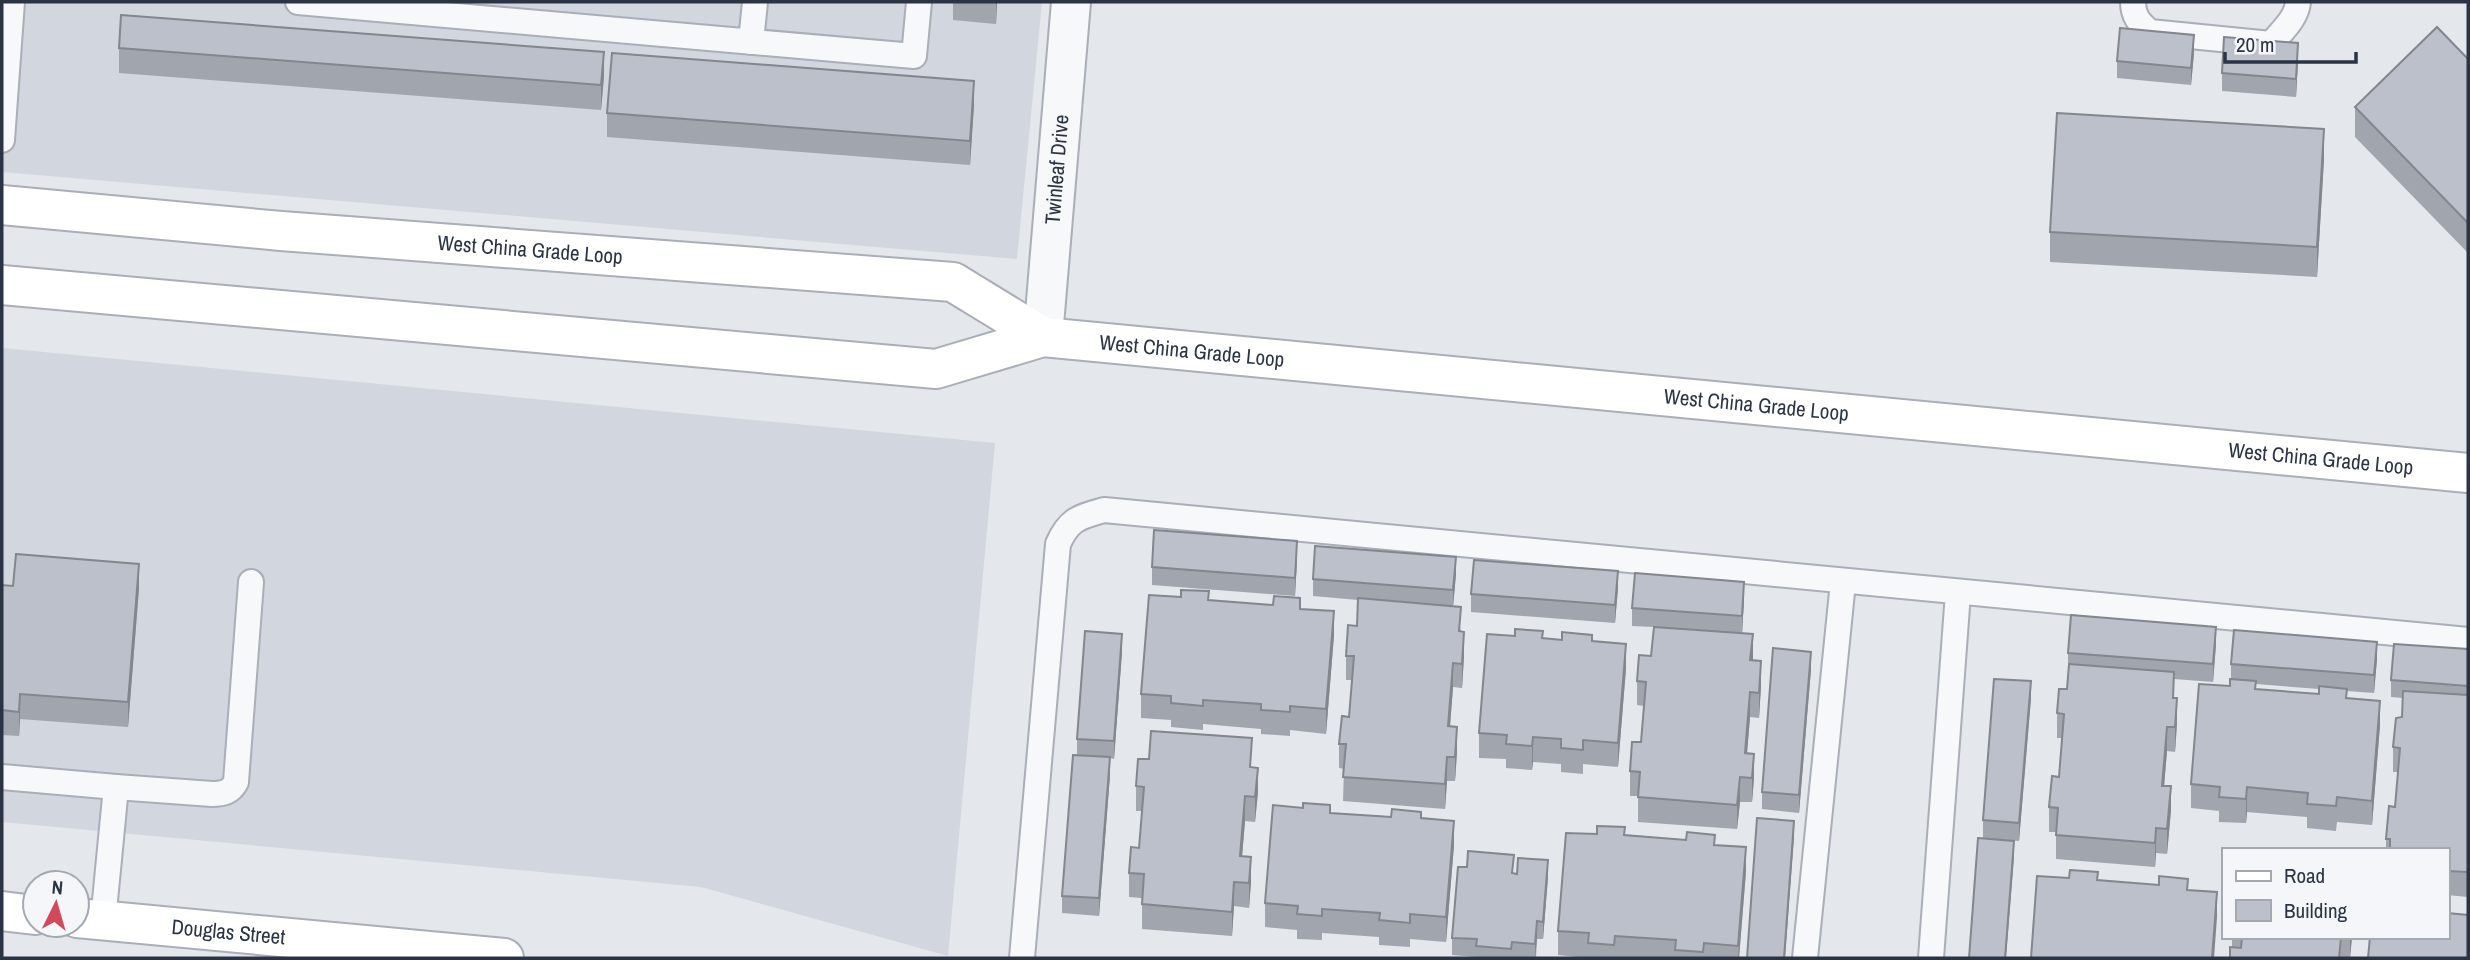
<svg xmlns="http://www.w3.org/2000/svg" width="2470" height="960" font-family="'Archivo Narrow',sans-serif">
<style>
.built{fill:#d2d6de}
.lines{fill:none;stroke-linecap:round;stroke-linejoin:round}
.lane-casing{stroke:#a9aeb7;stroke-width:28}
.street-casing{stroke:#a9aeb7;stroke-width:42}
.secondary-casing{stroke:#a9aeb7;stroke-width:42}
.lane{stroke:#f7f8fa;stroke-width:24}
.street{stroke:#f7f8fa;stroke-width:38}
.secondary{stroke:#fff;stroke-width:38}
.wall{fill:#a1a5ae;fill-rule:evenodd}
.shaded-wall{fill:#83868d}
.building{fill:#bbc0ca;stroke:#83868d;stroke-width:2}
.labels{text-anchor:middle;stroke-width:6;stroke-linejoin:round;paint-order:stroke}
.street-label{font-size:21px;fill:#2b3445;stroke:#f4f6f9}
</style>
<rect width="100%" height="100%" fill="#e4e7ec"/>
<g class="built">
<path d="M2 2H1042L1017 259 2 172Z"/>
<path d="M2 348 995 443 948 956 701 887 2 822Z"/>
</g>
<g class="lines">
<defs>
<g id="lane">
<path d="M298 2 914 56 919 2"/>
<path d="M2133 2C2133 16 2139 23 2150 32L2271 44C2281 32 2297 18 2298 2"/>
<path d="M751 42 755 2"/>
<path d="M2 140 12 2"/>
<path d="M2 777 116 787 103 921"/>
<path d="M116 787 212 794C223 794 231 792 236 782L251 582"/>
<path d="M1022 958 1058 544C1069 519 1079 517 1104 510L2468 640"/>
<path d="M1805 958 1843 582"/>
<path d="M1931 958 1958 593"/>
</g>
<g id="street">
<path id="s1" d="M1043 337 1071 2"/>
</g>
<g id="secondary">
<path id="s2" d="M2 205 281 231 953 282 1043 337"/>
<path id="s3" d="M2 285 936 369 1043 337 2468 473"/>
<path d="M2 911 35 915"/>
<path id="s4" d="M77 918 504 958"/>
</g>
</defs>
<use href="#lane" class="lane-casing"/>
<use href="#street" class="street-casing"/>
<use href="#secondary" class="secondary-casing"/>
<use href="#lane" class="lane"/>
<use href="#street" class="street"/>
<use href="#secondary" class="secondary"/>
</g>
<g class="wall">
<path d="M953 2H997L996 24 953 20Z"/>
<path d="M119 48 604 76 601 110 119 73Z"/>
<path d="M2194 53 2191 85 2117 78V61Z"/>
<path d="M2468 59V253L2355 137V107Z"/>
<path d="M2298 60 2296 97 2222 91V73Z"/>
<path d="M974 105 970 165 607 137V113Z"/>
<path d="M2324 159 2317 277 2050 262V232Z"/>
<path d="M1297 559 1295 596 1152 585V567Z"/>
<path d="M1456 574 1453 606 1461 631 1464 656 1462 688 1453 687 1450 726 1457 752 1455 781H1447L1445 809 1343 801 1344 769 1339 768V744L1349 717 1352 680H1346V656L1357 626 1358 600 1313 596V579Z"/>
<path d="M2 585 139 588 128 727 20 719 19 736 2 735Z"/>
<path d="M1618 588 1615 623 1471 612V594Z"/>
<path d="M1744 599 1742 634 1761 686 1759 718 1750 717 1747 753 1754 778 1752 802H1740L1737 829 1638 822V796H1630V771L1641 742 1644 706 1637 705V681L1651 656 1654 627 1632 626V608Z"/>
<path d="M1209 600 1300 609 1334 635 1326 734 1290 730V736L1261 734V729L1203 724V730L1171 727V720L1141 718V694Z"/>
<path d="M1543 638 1592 641 1626 668 1618 767 1583 764V774L1561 772V764L1533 762 1532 770 1506 768V759L1479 758V733Z"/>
<path d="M2216 644 2213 682 2174 679V698L2177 723 2175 752 2167 751 2164 786 2171 810 2167 854 2156 853 2155 867 2056 859V832H2049V807L2059 777 2062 738H2057V713L2067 689 2069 671 2068 670V653Z"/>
<path d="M2468 649V897L2447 895V850H2386V839L2395 807 2398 772H2393V747L2402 717 2403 698 2391 697V680Z"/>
<path d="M1122 652 1114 759 1110 758V775L1099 916 1062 913V896L1077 755V739Z"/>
<path d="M2377 659 2374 693 2347 691V698L2380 725 2372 825 2337 822 2336 831 2307 828V817L2247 812 2246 823 2219 822V811L2191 808V784L2230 686 2231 679V664ZM2256 684 2319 689V694L2256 689Z"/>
<path d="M1811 669 1799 813 1762 809V792Z"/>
<path d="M2031 698 2019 841 1983 838V820Z"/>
<path d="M1252 767 1258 792 1255 822 1245 821 1242 856 1251 882 1249 908 1234 906 1232 936 1142 929V898L1129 897V873L1139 848 1142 811H1136V786Z"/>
<path d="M1330 813 1421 818 1454 845 1446 942 1410 939V947L1379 945V937L1322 933V940L1297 939V930L1265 927V903Z"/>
<path d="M1624 835 1715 845 1746 871 1739 958H1588L1558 955V931Z"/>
<path d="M1514 873 1548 877 1543 939H1537L1536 958H1476V957L1452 955V938Z"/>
<path d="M2232 937H2352L2350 958H2230L2232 947Z"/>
</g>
<g class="shaded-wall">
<path d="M996 2H997L996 24Z"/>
<path d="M2194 35V53L2191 85V68Z"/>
<path d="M2298 43V60L2296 97V79Z"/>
<path d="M604 52V76L601 110V85Z"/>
<path d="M974 81V105L970 165V141Z"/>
<path d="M2324 129V159L2317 277V247Z"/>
<path d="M1297 541V559L1295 596V578Z"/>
<path d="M1456 557V574L1453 607V590Z"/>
<path d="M139 564V588L128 727V702Z"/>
<path d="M1618 571V588L1615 623V605Z"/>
<path d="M1744 582V599L1742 634V616Z"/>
<path d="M1334 611V635L1326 734V709Z"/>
<path d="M2216 627V644L2213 682V664Z"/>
<path d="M1464 632V656L1462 688V664Z"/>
<path d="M1122 634V652L1114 759V741Z"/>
<path d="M1753 634V659L1750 685V660Z"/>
<path d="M2377 642V659L2374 693V675Z"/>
<path d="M1626 644V668L1618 767V743Z"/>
<path d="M1811 652V669L1799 813V795Z"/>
<path d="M1761 661V686L1759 718V693Z"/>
<path d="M1453 663V687L1448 751V726Z"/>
<path d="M2031 681V698L2019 841V823Z"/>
<path d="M1750 692V717L1745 777V753Z"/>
<path d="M20 694V719L19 736V712Z"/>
<path d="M2177 698V723L2175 752V727Z"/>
<path d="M2380 701V725L2372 825V801Z"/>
<path d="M1457 727V752L1455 781V757Z"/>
<path d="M2167 727V751L2162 810V786Z"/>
<path d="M1533 737V762L1532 770V746Z"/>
<path d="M1754 754V778L1752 802V778Z"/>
<path d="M1110 757V775L1099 916V898Z"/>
<path d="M1447 757V781L1445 809V784Z"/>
<path d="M1258 768V792L1255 822V797Z"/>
<path d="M1740 777V802L1737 829V805Z"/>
<path d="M2171 786V810L2167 854V829Z"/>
<path d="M2247 787V812L2246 823V799Z"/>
<path d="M1245 796V821L1240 881V856Z"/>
<path d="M1454 821V845L1446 942V917Z"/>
<path d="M1794 821V838L1785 958H1784Z"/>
<path d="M2156 828V853L2155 867V843Z"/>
<path d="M2014 841V858L2006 958H2005Z"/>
<path d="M1746 847V871L1739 958H1738Z"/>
<path d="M1251 857V882L1249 908V883Z"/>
<path d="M1548 860V877L1543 939V922Z"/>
<path d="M1234 882V906L1232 936V912Z"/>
<path d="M2217 892V917L2214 958H2212Z"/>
<path d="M1537 921V939L1535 958V944Z"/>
<path d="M2350 937H2352L2350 958Z"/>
</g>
<g class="building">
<path d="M121 15 604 52 601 85 119 48Z"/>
<path d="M2437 27 2468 59V223L2355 107Z"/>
<path d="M2120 28 2194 35 2191 68 2117 61Z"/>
<path d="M2224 37 2298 43 2296 79 2222 73Z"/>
<path d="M612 53 974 81 970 141 607 113Z"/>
<path d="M2057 113 2324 129 2317 247 2050 232Z"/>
<path d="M1154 530 1297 541 1295 578 1152 567Z"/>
<path d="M1315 546 1456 557 1453 590 1313 579Z"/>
<path d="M16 554 139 564 128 702 20 694 19 712 2 710V585L13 586Z"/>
<path d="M1474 560 1618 571 1615 605 1471 594Z"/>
<path d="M1635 573 1744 582 1742 616 1632 608Z"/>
<path d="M1181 590 1209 591 1208 600 1273 605 1274 596 1300 598V609L1334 611 1326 709 1290 706V712L1261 710V704L1203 700V706L1171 703V696L1141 694 1149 595 1181 597Z"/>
<path d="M1358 598 1461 607 1459 631 1464 632 1462 664 1453 663 1448 726 1457 727 1455 757H1447L1445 784 1343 777 1346 744H1339L1342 716 1349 717 1354 656H1346L1348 625 1357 626Z"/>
<path d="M2071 615 2216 627 2213 664 2068 653Z"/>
<path d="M1654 627 1753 634 1750 660 1761 661 1759 693 1750 692 1745 753 1754 754 1752 778 1740 777 1737 805 1638 797 1640 772 1630 771 1632 742H1641L1646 682 1637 681 1639 655 1651 656Z"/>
<path d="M1515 629 1543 631 1542 638 1562 640V632L1592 635V641L1626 644 1618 743 1583 740V750L1561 748V739L1533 737 1532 746 1506 744 1507 735 1479 733 1487 634 1515 636Z"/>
<path d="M2234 630 2377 642 2374 675 2231 664Z"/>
<path d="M1085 631 1122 634 1114 741 1077 739Z"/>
<path d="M2394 644 2468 649V686L2391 680Z"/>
<path d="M1773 648 1811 652 1799 795 1762 792Z"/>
<path d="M2069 664 2174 672 2173 698H2177L2175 727H2167L2162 786H2171L2167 829 2156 828 2155 843 2056 835 2058 808 2049 807 2052 776 2059 777 2064 714 2057 713 2059 689H2067Z"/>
<path d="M1994 679 2031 681 2019 823 1983 820Z"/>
<path d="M2230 679 2256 681 2255 689 2319 694V686L2347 689 2346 698 2380 701 2372 801 2337 797 2336 806 2307 804 2308 793 2247 787 2246 799 2219 797 2220 787 2191 784 2199 684 2230 686Z"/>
<path d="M2403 691 2468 695V872L2447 871V850H2390V839H2386L2389 806 2395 807 2400 748 2393 747 2396 718 2402 717Z"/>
<path d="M1151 731 1252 738 1250 767 1258 768 1255 797 1245 796 1240 856 1251 857 1249 883 1234 882 1232 912 1142 904 1144 874 1129 873 1131 847 1139 848 1144 787 1136 786 1138 759H1149Z"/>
<path d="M1073 755 1110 757 1099 898 1062 896Z"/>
<path d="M1303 803 1330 805V813L1391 817 1392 809 1421 812V818L1454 821 1446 917 1410 914V923L1379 920 1380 913 1322 909V916L1297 914 1298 906 1265 903 1273 805 1303 808Z"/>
<path d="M1757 818 1794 821 1784 958H1747Z"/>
<path d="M1597 826 1625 827 1624 835 1686 840 1687 832 1715 835 1714 845 1746 847 1738 946 1704 943 1703 952 1675 950 1676 940 1615 936 1614 945 1588 943 1589 933 1558 931 1566 833 1597 834Z"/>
<path d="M1978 838 2014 841 2005 958H1969Z"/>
<path d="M1468 851 1514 855 1512 873 1517 874 1518 858 1548 860 1543 922 1537 921 1535 944 1512 942 1511 949 1476 946 1477 939 1452 938 1458 867H1467Z"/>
<path d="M2070 870 2098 872 2097 880 2159 885V876L2188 879 2187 890 2217 892 2212 958H2031L2037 876 2069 878Z"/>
<path d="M2447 913 2468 915V958H2368L2370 937H2447Z"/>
<path d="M2242 937H2341L2339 958H2347H2230V947L2241 948Z"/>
</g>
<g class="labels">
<g class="street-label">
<text dy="7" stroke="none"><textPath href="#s1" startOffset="168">Twinleaf Drive</textPath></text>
<text dy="7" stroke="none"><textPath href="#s2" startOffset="530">West China Grade Loop</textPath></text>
<text dy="7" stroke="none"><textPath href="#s3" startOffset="1199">West China Grade Loop</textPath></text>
<text dy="7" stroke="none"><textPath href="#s3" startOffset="1766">West China Grade Loop</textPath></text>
<text dy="7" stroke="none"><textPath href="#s3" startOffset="2333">West China Grade Loop</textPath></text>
<text dy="7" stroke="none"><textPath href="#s4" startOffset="152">Douglas Street</textPath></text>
</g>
</g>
<rect width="2470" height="960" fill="none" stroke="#2b3445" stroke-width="7"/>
<rect x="2222" y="848" width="228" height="91" fill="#f4f6f9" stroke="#a4a8b1" stroke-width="2"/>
<rect x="2236" y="871" width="35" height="10" fill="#ffffff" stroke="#a4a8b1" stroke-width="2"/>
<text x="2284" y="883" font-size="21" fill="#2b3445">Road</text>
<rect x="2236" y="900" width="35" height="21" fill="#bbc0ca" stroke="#a4a8b1" stroke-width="2"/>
<text x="2284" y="918" font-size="21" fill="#2b3445">Building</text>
<g transform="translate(56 904) rotate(5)"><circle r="33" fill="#f4f6f9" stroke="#a4a8b1" stroke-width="2"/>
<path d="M0-5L12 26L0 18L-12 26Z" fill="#d1495b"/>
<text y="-10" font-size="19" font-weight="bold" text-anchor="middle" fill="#2b3445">N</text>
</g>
<path d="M2225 52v10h131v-10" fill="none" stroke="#2b3445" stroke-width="3.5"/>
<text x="2236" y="52" font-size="21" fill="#2b3445" stroke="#f4f6f9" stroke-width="5" paint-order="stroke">20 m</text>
</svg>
